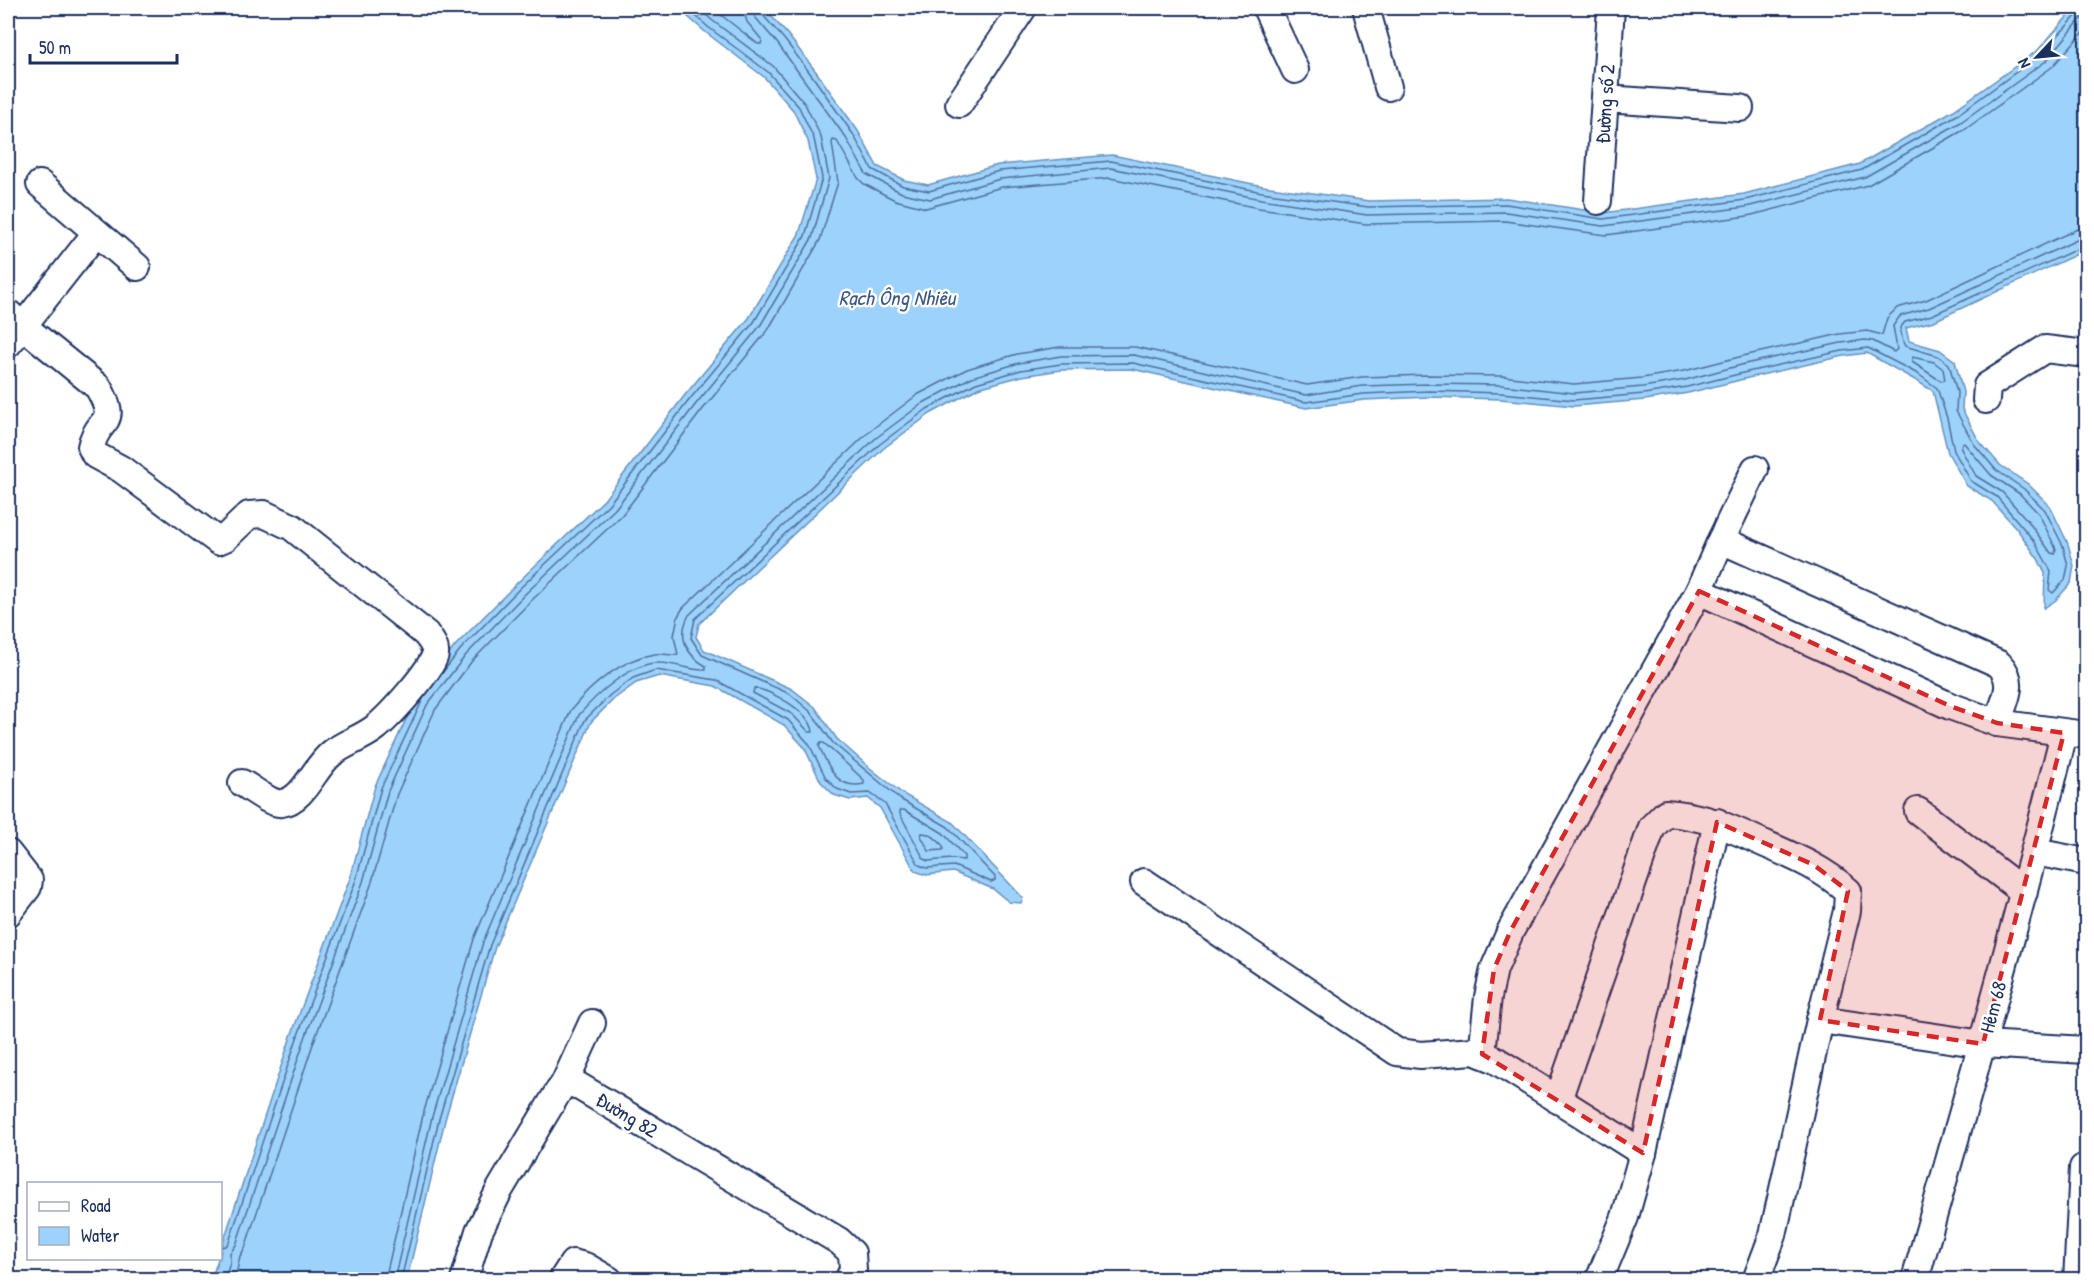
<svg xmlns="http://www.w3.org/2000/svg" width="2094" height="1287" font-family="'Patrick Hand',sans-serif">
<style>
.water{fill:#9cd2fb;stroke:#6891bc;stroke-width:1.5}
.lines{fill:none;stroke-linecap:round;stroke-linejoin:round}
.shore{stroke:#4f709d;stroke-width:1.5}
.minor-casing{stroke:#1b2f5e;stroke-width:30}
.minor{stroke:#fff;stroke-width:26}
.marked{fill:#d62828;fill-opacity:0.2;stroke:#d62828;stroke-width:4.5;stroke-dasharray:12 8;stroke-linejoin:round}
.labels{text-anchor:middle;stroke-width:5;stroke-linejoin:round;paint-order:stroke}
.street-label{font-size:20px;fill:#1b2f5e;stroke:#fff}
.water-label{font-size:21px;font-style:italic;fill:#3b5885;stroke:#fff}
</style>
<rect width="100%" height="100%" fill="#fff"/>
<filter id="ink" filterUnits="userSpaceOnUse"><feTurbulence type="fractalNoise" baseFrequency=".0167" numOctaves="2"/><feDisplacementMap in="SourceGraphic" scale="12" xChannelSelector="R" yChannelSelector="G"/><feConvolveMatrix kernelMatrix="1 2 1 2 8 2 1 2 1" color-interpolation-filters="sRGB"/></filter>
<g filter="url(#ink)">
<path class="water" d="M678 8H764L788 35 817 73 858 131 877 166 904 180 928 185 998 165 1112 155 1263 186 1369 201 1507 198 1603 213 1744 194 1860 164 1954 110 2038 50 2075 8H2086V250L1934 321 1906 328 1909 341 1940 350 1955 361 1963 392 1962 409 1979 441 2000 465 2028 484 2050 506 2068 544 2074 566 2071 583 2056 600 2044 608 2045 573 2038 559 2017 529 1992 501 1967 486 1948 453 1933 391 1915 380 1867 353 1844 356 1748 378 1688 393 1645 400 1574 406 1500 399 1429 397 1364 400 1306 408 1132 369 1061 370 1022 376 978 388 930 414 884 448 699 624 696 637 704 650 792 689 815 707 837 739 870 768 903 794 952 822 1023 898 1021 903 1009 902 993 889 953 872 926 875 915 871 880 808 868 798 850 800 834 795 821 782 804 747 784 725 715 686 659 676 636 683 614 699 591 722 495 947 445 1120 407 1279 211 1280 218 1259 220 1258 221 1249 291 1036 350 878 375 786 416 698 455 646 516 584 604 500 685 395 749 318 799 234 816 179 808 141 793 110 764 77 704 31Z"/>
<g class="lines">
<g class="shore">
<path d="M712 8 758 44H761L762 40 747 22 743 8"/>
<path d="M752 8 755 17 778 44 846 138 866 174 902 193 930 199 1000 179 1111 168 1261 199 1367 215 1506 212 1603 226 1746 207 1865 177 1961 122 2046 61 2086 13"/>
<path d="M760 8 761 13 784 39 813 77 853 134 872 169 903 186 929 191 999 171 1111 161 1262 192 1368 207 1506 204 1603 219 1745 200 1862 170 1957 115 2041 54 2078 14 2079 8"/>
<path d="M1912 357 1934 362 1943 369 1945 380 1941 381 1912 362Z"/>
<path d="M1964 443 1991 475 2020 494 2039 514 2056 549 2055 554 2051 553 2028 521 2002 492 1976 476 1961 449V445Z"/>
<path d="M440 676 460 650 520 588 609 504 690 399 754 322 805 236 822 178 814 139 799 107 768 72 708 27 687 8"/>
<path d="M754 688C772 691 811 712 813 732H809L792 714 753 693Z"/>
<path d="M821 743H824L864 780V784C836 790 829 767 819 746Z"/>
<path d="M900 810H904L943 833 964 856V860L952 859 928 861 924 859 900 814Z"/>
<path d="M922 833C930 833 938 840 943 846V850L929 851 921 836Z"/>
<path d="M220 1247 226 1246 229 1242 297 1038 356 880 381 788 423 699"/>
<path d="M225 1280 230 1262V1253L236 1245 304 1041 363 882 388 791 427 705 466 655 525 594 615 509 696 404 760 326 812 238 829 178 821 137 805 104 773 66 713 21 698 8"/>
<path d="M235 1280 240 1256 245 1248 313 1044 371 885 397 794 435 710 472 661 532 600 622 515 703 409 768 330 820 240 838 182 832 143 833 140 837 141 858 178 864 184 895 200 926 208 1002 187 1110 178 1259 208 1366 224 1505 221 1606 235 1748 216 1868 185 1967 128 2052 67 2086 29"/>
<path d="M385 1280 423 1115 474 939 571 710C591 685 623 658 655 654 663 653 671 656 678 655L674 636 678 616 683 608 871 430 917 395 967 369 1017 354 1060 347H1135L1307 385 1362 377 1428 375 1502 376 1574 384 1642 378 1684 371 1743 356 1840 334 1867 331 1882 335 1887 318 1897 308 1926 300 2075 230 2086 228"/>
<path d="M394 1280 432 1117 483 942 579 715C596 695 632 661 660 663 675 663 691 671 706 670V666C686 655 677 637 689 615L876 438 923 403 972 377 1019 363 1061 356 1134 355 1306 395 1362 386 1429 384 1501 385 1574 393 1643 387 1685 380 1745 364 1841 343 1865 340 1873 341 1894 352 1897 349 1893 326 1900 316 1929 308 2079 239 2086 237"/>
<path d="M401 1280 439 1119 490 945 585 720 610 695 633 678 656 670 716 680 788 720 809 744 826 778 837 789 851 794 870 793 885 804 919 865 927 868 954 866 991 882 995 880V877L948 827 900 799 833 743 811 712 790 694 702 655 691 638 695 619 880 444 927 409 976 383 1021 370 1061 364 1133 363 1306 402 1363 394 1429 391 1501 393 1574 400 1644 394 1687 387 1747 372 1842 351 1868 348 1918 374 1937 388 1947 418 1954 451 1971 481 1997 497 2035 542 2051 571 2049 590 2053 593 2065 580 2068 566 2063 546 2045 510 2024 489 1996 470 1974 444 1956 411 1957 392 1949 364 1938 356 1905 346 1903 342 1900 328 1905 322 1932 315 2086 245"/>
</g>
<defs>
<g id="minor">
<path d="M1266 8 1295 70"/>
<path d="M1366 8 1388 87"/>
<path d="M1605 99 1740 108"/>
<path d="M959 104 1023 8"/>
<path d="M40 184 137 267"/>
<path d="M1598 201 1611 8"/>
<path d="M96 233 23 326 98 387C121 427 97 416 91 447L95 455 121 469 218 541 225 538 249 515 264 514 292 527 426 634C430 640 436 646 435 654 434 668 388 718 375 728 362 738 345 743 332 753 314 767 304 800 282 803 272 805 251 788 242 783"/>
<path d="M8 313 23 326 8 344"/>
<path d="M1986 400 1987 386 2045 349 2086 354"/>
<path d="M1721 540 1999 664C2017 683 2004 701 1997 723"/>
<path d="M1699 591 1950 706 1997 723 2086 735"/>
<path d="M1918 811 2024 892"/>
<path d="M2035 852 2086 862"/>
<path d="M8 853 29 880 28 887 8 913"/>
<path d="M1144 882 1397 1052 1421 1055 1474 1051 1494 1059 1643 1153"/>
<path d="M1820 1020 1983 1044 2086 1050"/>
<path d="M1482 1054 1488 997 1494 969 1511 930 1699 591 1721 540 1755 469"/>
<path d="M564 1084 592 1023"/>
<path d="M1558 1100 1652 827 1666 813C1702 815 1731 828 1763 843 1795 857 1822 868 1848 891L1847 911 1820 1020 1773 1235 1756 1280"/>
<path d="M464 1280 479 1231 500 1189 558 1092 564 1084H575L839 1241 852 1253 853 1270 848 1280"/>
<path d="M562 1280 573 1263 585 1266 609 1280"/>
<path d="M1599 1280 1625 1217 1643 1153 1717 822"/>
<path d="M1915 1280C1967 1098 2019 917 2064 733"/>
<path d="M2077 1280 2083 1168"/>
</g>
</defs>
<use href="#minor" class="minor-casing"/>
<use href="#minor" class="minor"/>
</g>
</g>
<path class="marked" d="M1699 591 1950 706 1997 723 2064 733 1983 1044 1820 1020 1848 891 1814 865 1717 822 1643 1153 1482 1054 1494 969 1511 930Z"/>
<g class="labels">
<g class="street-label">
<text transform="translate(1605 104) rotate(-86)" y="7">Đường số 2</text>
<text transform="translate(1993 1007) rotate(-75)" y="7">Hẻm 68</text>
<text transform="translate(627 1115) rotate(31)" y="7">Đường 82</text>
</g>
<g class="water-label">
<text x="897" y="305">Rạch Ông Nhiêu</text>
</g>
</g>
<rect width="2094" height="1287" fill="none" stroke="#fff" stroke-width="30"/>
<rect x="15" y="15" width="2064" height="1257" fill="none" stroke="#1b2f5e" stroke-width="2" filter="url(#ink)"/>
<rect x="27" y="1182" width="195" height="78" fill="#ffffff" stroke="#a4acbf" stroke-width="1.5"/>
<rect x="39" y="1202" width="30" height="9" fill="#ffffff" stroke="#a4acbf" stroke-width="1.5"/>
<text x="81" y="1212" font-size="18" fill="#1b2f5e">Road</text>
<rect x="39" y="1227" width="30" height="18" fill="#9cd2fb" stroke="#a4acbf" stroke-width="1.5"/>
<text x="81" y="1242" font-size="18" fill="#1b2f5e">Water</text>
<g transform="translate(2037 57) rotate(244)" stroke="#ffffff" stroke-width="4.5" paint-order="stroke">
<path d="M0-4.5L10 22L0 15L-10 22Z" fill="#1b2f5e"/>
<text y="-9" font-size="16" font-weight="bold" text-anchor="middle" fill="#1b2f5e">N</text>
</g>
<path d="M30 54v9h147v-9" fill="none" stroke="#1b2f5e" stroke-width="3"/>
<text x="39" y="54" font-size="18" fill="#1b2f5e" stroke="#ffffff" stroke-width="4.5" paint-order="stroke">50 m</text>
</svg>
